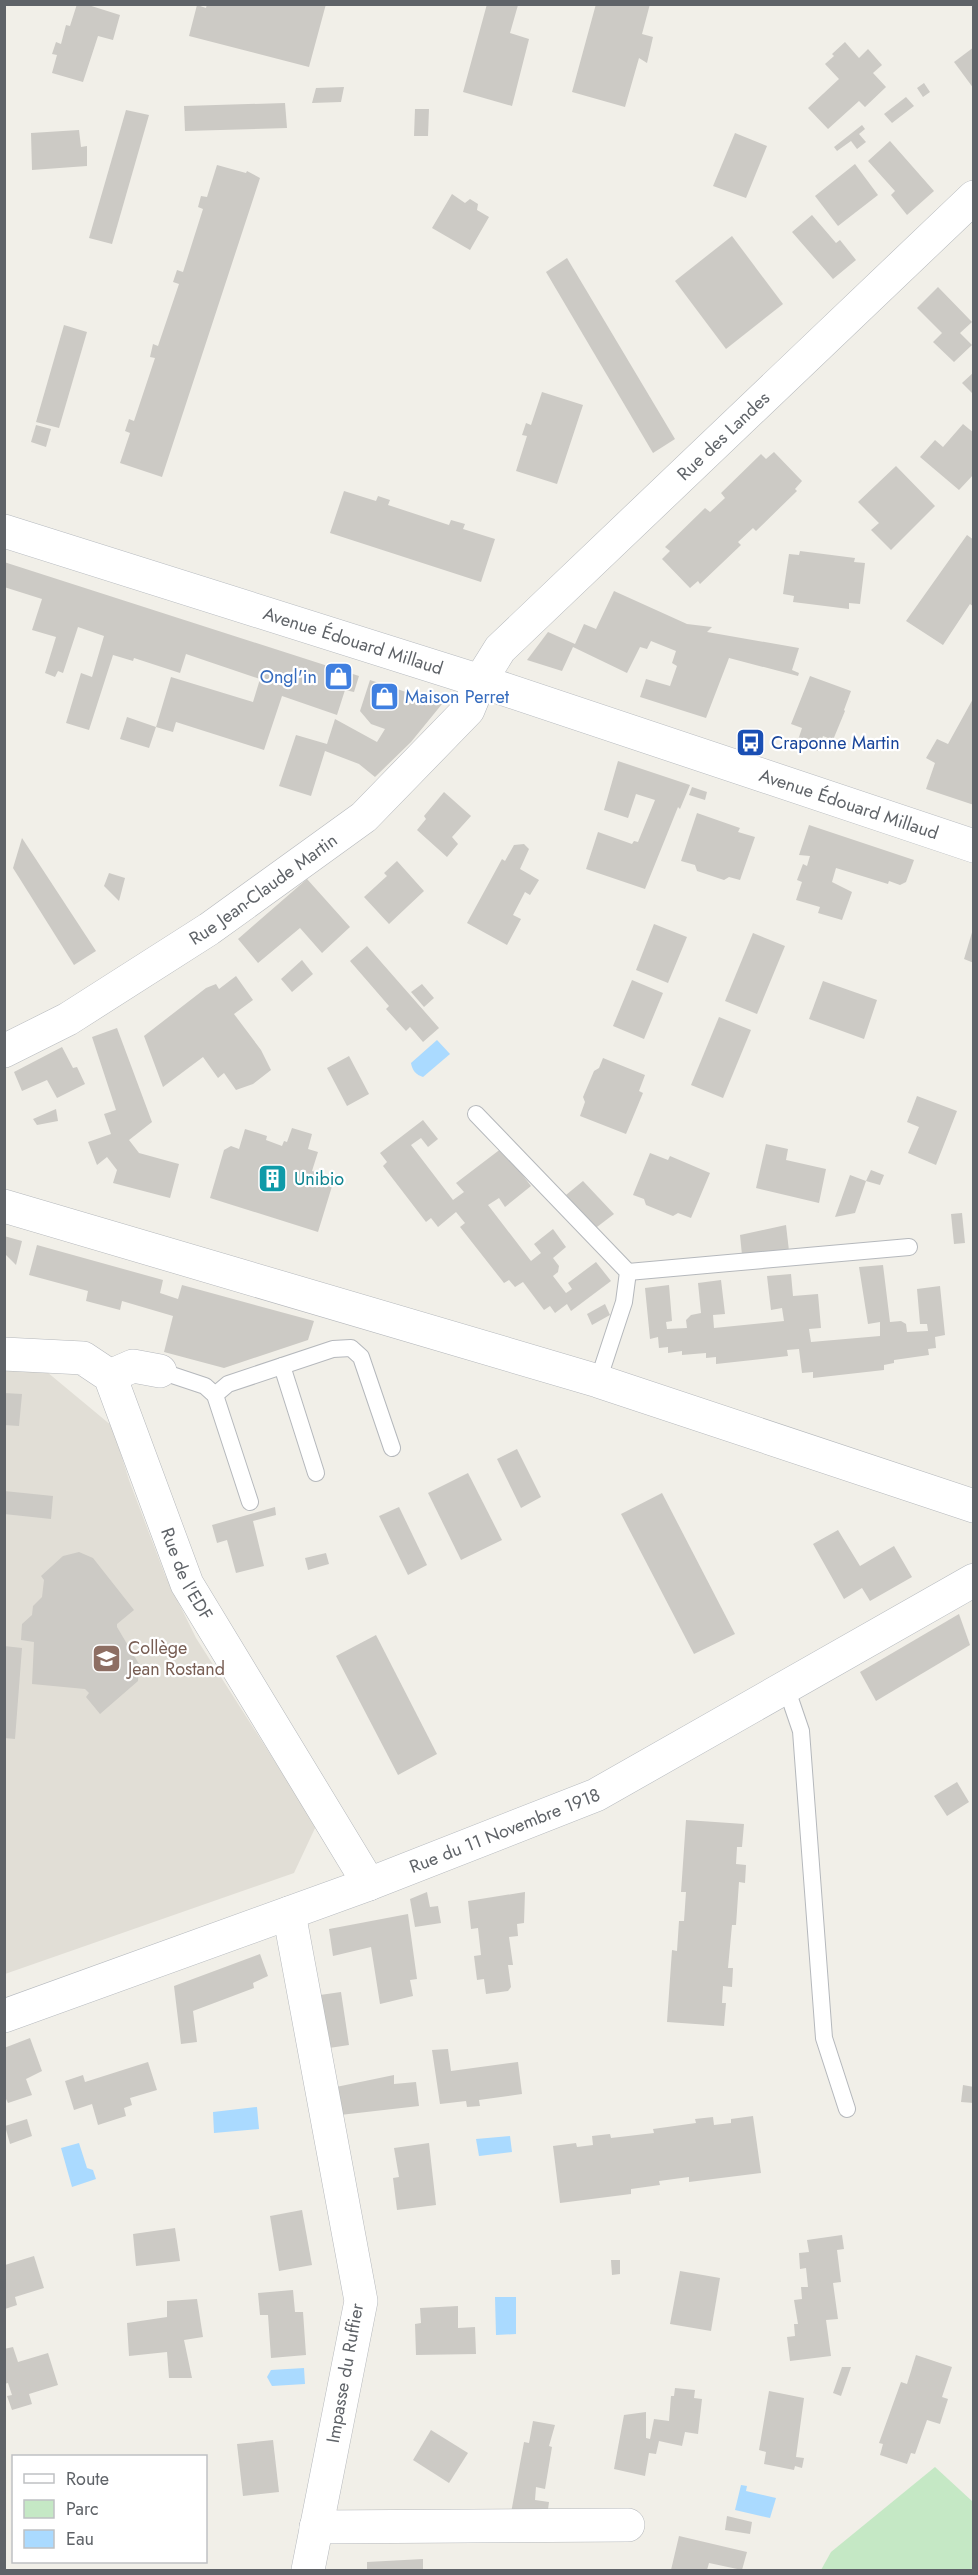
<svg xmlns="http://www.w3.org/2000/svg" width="978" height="2575" font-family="Jost,sans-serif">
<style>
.education{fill:#e1ded6}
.green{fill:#c5e8c5}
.water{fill:#aadaff}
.building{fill:#cccac5}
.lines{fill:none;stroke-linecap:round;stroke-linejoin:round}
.service-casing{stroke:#b5b8bc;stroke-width:18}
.minor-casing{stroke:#b5b8bc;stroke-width:34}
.secondary-casing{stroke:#b6babf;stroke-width:34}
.service{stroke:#fff;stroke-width:16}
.minor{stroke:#fff;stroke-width:33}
.secondary{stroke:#fff;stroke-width:33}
.labels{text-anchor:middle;stroke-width:4.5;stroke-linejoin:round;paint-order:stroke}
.street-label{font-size:18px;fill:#5f6368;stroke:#fff}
.shop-label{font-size:18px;fill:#366cbe;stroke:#fff;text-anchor:end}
.transit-label{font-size:18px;fill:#164399;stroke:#fff;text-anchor:start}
.culture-label{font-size:18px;fill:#0d838f;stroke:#fff;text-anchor:start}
.education-label{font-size:18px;fill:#785e54;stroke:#fff;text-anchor:start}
</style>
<rect width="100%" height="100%" fill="#f1efe8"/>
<path class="education" d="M5 1370 47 1372 112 1426 129 1480 165 1575 196 1638 316 1826 294 1873 5 1974Z"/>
<path class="green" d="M935 2467 973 2502V2570H821L831 2552Z"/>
<g class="water">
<path d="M437 1040 450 1054 423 1077C416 1075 412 1070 411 1063Z"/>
<path d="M257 2107 259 2129 214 2133 213 2112Z"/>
<path d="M510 2136 512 2152 479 2156 476 2139Z"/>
<path d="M79 2143 87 2168 93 2170 96 2179 72 2187 61 2148Z"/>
<path d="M495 2297H516V2334L496 2335Z"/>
<path d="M304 2368 305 2384 272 2386 267 2377 271 2370Z"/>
<path d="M741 2485 747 2486 746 2491 776 2498 770 2518 735 2510Z"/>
</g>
<g class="building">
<path d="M77 4H85L120 15 113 40 98 36 83 82 52 73 57 55 52 54 56 42 61 44 66 25 70 26Z"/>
<path d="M207 4H326L309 67 189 36 197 5 206 8Z"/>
<path d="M487 4 518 5 510 33 529 39 512 106 463 92Z"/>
<path d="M596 4H650L642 34 653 37 647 63 639 58 625 107 572 92Z"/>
<path d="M845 42 859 58 868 49 882 65 873 73 886 87 865 107 859 101 828 129 808 108 839 79 825 64 834 56 832 54Z"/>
<path d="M974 47V89L954 62Z"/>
<path d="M924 83 930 92 923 97 917 88Z"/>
<path d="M344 87 341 102 312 103 316 88Z"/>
<path d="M906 97 914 106 892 123 884 114Z"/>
<path d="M285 103 287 128 185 131 184 106Z"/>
<path d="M415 109H429L428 136H414Z"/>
<path d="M126 110 149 115 112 244 89 238Z"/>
<path d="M862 125 865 129 859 134 866 142 857 149 851 141 837 151 834 147Z"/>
<path d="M79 130 81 147 87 146V166L32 170 31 133Z"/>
<path d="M735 133 767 146 746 198 713 186Z"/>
<path d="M890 141 934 191 907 215 891 195 895 191 868 161Z"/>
<path d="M855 164 878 195 838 226 815 196Z"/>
<path d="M217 165 246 173 247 171 260 178 162 477 120 463 130 433 125 431 129 419 134 421 155 358 150 357 153 344 158 346 179 284 173 282 177 270 183 272 203 209 198 207 201 196 207 197Z"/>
<path d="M452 194 465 203 470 199 478 204 477 210 489 217 470 250 432 228Z"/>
<path d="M812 215 836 243 840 240 856 260 833 279 792 232Z"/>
<path d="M732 236 783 304 726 349 675 281Z"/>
<path d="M567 258 675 439 653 453 546 272Z"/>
<path d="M938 287 972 322 960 333 972 345 954 362 933 342 942 333 917 308Z"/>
<path d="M64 325 87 332 59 428 36 422Z"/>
<path d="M974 372V395L962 383Z"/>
<path d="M542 392 583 405 557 484 516 471 527 436 522 435 526 423 531 425Z"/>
<path d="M963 424 974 433V474L959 490 920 457 935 440 943 447Z"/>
<path d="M36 425 51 429 46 447 31 442Z"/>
<path d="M774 452 802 481 795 489 797 491 756 531 753 528 738 542 741 545 700 584 698 581 690 588 662 559 670 551 665 547 705 508 710 512 725 498 721 493 761 454 766 459Z"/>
<path d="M896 466 935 506 891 550 871 530 879 523 858 502Z"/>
<path d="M344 491 376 501 378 496 390 500 388 505 449 525 451 520 465 524 463 529 495 539 481 582 330 533Z"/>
<path d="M967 535 974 540V607L970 604 943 645 906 621Z"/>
<path d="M800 551 855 558 854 562 865 563 860 604 849 603V609L793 602 794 596 783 594 789 554 799 555Z"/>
<path d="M4 562 359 676 354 692 345 690 337 715 282 696 264 750 176 722 173 732 156 727 149 748 120 739 127 717 156 727 171 677 253 702 260 679 186 654 180 673 134 658 133 661 113 655 89 730 66 723 81 673 92 677 104 636 78 627 63 673 58 671 55 677 45 673 56 637 32 630 42 599 4 587Z"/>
<path d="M614 591 687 624 712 627 707 632 799 648 792 670 799 673 798 676 729 658 706 718 640 697 646 679 670 686 677 666 672 663 676 651 651 641 647 649 640 647 627 673 573 647 562 671 527 660 548 632 575 644 584 624 596 629Z"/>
<path d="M810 676 851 691 844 710 845 711 833 740 823 736 818 751 797 743 802 728 791 724Z"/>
<path d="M370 680 442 704 411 742 375 777 359 764 325 751 311 796 279 786 296 735 327 744 335 719 377 742 385 729 371 724 360 711Z"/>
<path d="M974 697V805L926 789 935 763 926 758 937 739 948 744Z"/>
<path d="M618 761 690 785 680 809 678 807 645 889 586 869 598 832 632 844 634 841 638 842 655 800 636 794 628 818 604 810Z"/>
<path d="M692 787 707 792 705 800 689 795Z"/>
<path d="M444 792 471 816 452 837 458 844 447 857 417 830 426 819 424 816Z"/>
<path d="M697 813 740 828 738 832 755 837 740 880 729 877 724 880 697 871 695 865 681 861Z"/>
<path d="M809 825 914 860 906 882 900 885 889 881 888 884 836 868 832 882 852 892 842 920 818 913 820 907 796 900 802 882 797 880 803 864 807 866 810 856 799 855Z"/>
<path d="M22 838 96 951 74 965 13 868Z"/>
<path d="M524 844 529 849 520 869 539 880 530 895 525 892 513 915 521 919 507 945 467 923 502 859 505 861 514 845Z"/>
<path d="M397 861 424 891 389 924 364 897 387 876 384 873Z"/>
<path d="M109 873 125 878 119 901 104 886Z"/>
<path d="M307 879 350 927 322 953 300 928 258 963 238 939Z"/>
<path d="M654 924 687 937 668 983 636 970Z"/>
<path d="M973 929H974V963L964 959Z"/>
<path d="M753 933 785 946 757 1014 725 1001Z"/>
<path d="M367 946 439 1028 423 1042 410 1027 406 1031 386 1009 389 1006 350 961Z"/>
<path d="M302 960 313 974 292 992 281 979Z"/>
<path d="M236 976 253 1000 234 1014 261 1050 271 1070 253 1084 236 1090 224 1073 218 1078 203 1057 163 1087 144 1036 206 988 216 984 219 989Z"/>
<path d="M632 980 663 993 644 1039 613 1026Z"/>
<path d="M823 981 877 1000 864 1039 809 1019Z"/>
<path d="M422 984 434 998 424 1007 411 992Z"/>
<path d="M719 1017 751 1030 723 1098 691 1085Z"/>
<path d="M117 1028 152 1122 129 1140 139 1153 179 1164 170 1198 113 1183 117 1170 107 1157 97 1165 88 1142 111 1134 104 1114 116 1110 92 1037Z"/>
<path d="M62 1047 73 1068 77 1067 85 1084 57 1098 47 1080 22 1091 14 1072Z"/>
<path d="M349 1056 369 1094 347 1106 327 1068Z"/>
<path d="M603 1058 645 1075 639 1091 643 1093 626 1134 580 1116 585 1102 583 1097 594 1071 599 1068Z"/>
<path d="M917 1096 957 1111 936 1165 908 1153 919 1127 907 1122Z"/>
<path d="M56 1109 58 1121 37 1125 33 1119Z"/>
<path d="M423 1120 438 1139 428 1147 421 1138 411 1145 453 1200 464 1192 456 1183 502 1148 531 1186 505 1207 499 1198 488 1205 531 1261 541 1253 534 1244 553 1229 566 1247 553 1258 559 1266 558 1272 553 1276 566 1293 572 1289 568 1283 596 1262 611 1281 571 1311 567 1304 555 1313 550 1306 544 1310 523 1282 515 1287 509 1280 504 1283 460 1227 465 1223 456 1212 438 1227 431 1218 426 1222 383 1166 387 1162 380 1153Z"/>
<path d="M292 1128 312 1134 308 1149 318 1152 312 1171 328 1176 333 1183 318 1232 210 1198 224 1150 231 1146 239 1149 245 1129 267 1136 266 1140 282 1146 284 1141 287 1142Z"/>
<path d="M766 1144 788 1149 786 1160 826 1169 819 1203 756 1188Z"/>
<path d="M650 1153 668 1160 670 1156 710 1173 691 1218 678 1213 673 1216 646 1205 644 1199 633 1195Z"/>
<path d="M871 1170 884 1175 880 1185 866 1181Z"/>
<path d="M850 1175 866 1181 855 1213 835 1217Z"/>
<path d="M583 1181 614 1214 593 1230 566 1195Z"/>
<path d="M962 1213 965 1243 954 1244 951 1214Z"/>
<path d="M786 1225 789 1251 742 1255 740 1235Z"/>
<path d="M4 1236 22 1241 16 1265 4 1253Z"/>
<path d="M37 1245 163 1280 160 1293 178 1299 182 1285 314 1321 308 1340 224 1368 164 1352 173 1316 122 1301 120 1310 86 1301 88 1291 29 1275Z"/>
<path d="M883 1265 890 1322 901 1321 906 1324 907 1332 928 1331 927 1324H920L917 1289 940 1286 945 1335 935 1337 936 1348 928 1349 929 1355 894 1360V1363L884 1365V1370L813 1378V1372L802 1373 799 1349 787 1350 788 1356 716 1364V1357L706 1358V1353L682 1355V1351L668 1353V1347L659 1348 658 1337 650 1339 645 1288 669 1285 672 1321 666 1322 667 1329 687 1328 686 1320 691 1315 701 1313 698 1283 721 1280 725 1314 713 1315 714 1328 784 1321 782 1308 771 1310 767 1276 791 1274 793 1296 818 1294 821 1328 809 1329 811 1342 880 1336V1322L868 1324 859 1267Z"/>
<path d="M605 1304 610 1315 592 1325 587 1314Z"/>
<path d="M4 1393 22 1394 19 1426 4 1425Z"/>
<path d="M517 1449 541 1497 521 1508 497 1459Z"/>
<path d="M468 1473 502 1540 461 1560 428 1493Z"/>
<path d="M4 1491 53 1496 51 1519 4 1514Z"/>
<path d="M662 1493 735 1634 694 1654 621 1514Z"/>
<path d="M275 1507 276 1515 253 1521 264 1566 236 1573 227 1540 217 1543 212 1525Z"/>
<path d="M399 1507 427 1565 408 1575 379 1516Z"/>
<path d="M838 1530 860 1566 894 1546 912 1577 870 1601 862 1588 844 1599 813 1544Z"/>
<path d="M79 1552 93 1558 134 1610 117 1624V1627L139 1664 138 1681 100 1714 86 1697 89 1693 85 1689 32 1684 34 1642 21 1640 22 1624 32 1615 33 1606 42 1597 44 1580 41 1576 63 1556Z"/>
<path d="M326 1553 329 1564 308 1570 305 1558Z"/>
<path d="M959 1614 970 1645 876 1701 860 1672Z"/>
<path d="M376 1635 437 1754 398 1775 336 1656Z"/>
<path d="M4 1646 22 1648 15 1739 4 1738Z"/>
<path d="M957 1782 969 1802 947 1816 934 1796Z"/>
<path d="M686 1820 744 1824 742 1847H737L736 1864 746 1865 745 1883 739 1882 736 1925H732L728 1968H733L732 1987 723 1986 722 2003H726L724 2026 667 2022 672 1950 677 1951 679 1921H684L686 1892H681Z"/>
<path d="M427 1892 430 1907 438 1906 441 1923 415 1927 410 1899Z"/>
<path d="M525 1892 524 1923 517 1924 518 1936 509 1937 513 1965H508L511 1987 508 1991 486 1994 484 1979 477 1980 474 1956 481 1955 478 1928 471 1929 468 1901Z"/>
<path d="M408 1914 417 1979 410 1980 413 1996 380 2004 371 1947 333 1956 329 1929Z"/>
<path d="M260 1954 268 1976 253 1983 254 1988 193 2011 197 2042 181 2044 174 1986Z"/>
<path d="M341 1992 349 2045 329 2048 320 1995Z"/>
<path d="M30 2038 42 2071 26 2079 32 2095 8 2103 4 2095V2048Z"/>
<path d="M448 2049 451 2071 518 2062 522 2094 479 2100 480 2106 467 2107 466 2101 440 2104 432 2050Z"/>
<path d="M148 2062 157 2090 130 2098 132 2105 124 2108 126 2116 98 2125 92 2104 74 2110 65 2081 83 2075 85 2082Z"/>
<path d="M394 2075V2084L416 2082 419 2106 340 2115 336 2087Z"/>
<path d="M963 2085 974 2087V2103L961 2102Z"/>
<path d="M753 2116 761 2173 689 2182V2177L659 2181 660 2185 631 2189V2194L560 2203 553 2146 576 2143 577 2147 593 2145 592 2136 610 2134 611 2138 654 2133 653 2129 696 2123 695 2119 713 2117 714 2125 731 2123V2119Z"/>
<path d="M27 2119 32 2136 10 2144 5 2126Z"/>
<path d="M429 2143 436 2205 397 2210 393 2178 399 2177 394 2148Z"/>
<path d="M302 2210 312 2265 279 2271 270 2216Z"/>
<path d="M175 2228 180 2261 136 2266 133 2234Z"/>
<path d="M842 2235 844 2249 837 2250 841 2282 833 2283 838 2319 826 2320 831 2356 790 2361 787 2337 795 2336 794 2324H798L794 2300 802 2299 801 2287H808L806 2268 800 2269 799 2253 809 2252 807 2240Z"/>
<path d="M34 2256 44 2288 15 2297 17 2305 5 2309V2265Z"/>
<path d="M611 2260H620V2274L612 2275Z"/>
<path d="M680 2271 720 2278 711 2331 670 2324Z"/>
<path d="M293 2290 295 2312H303L306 2355 271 2358 268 2315H260L258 2293Z"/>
<path d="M197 2299 203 2337 184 2340 192 2378H169L167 2352 129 2356 127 2323 167 2317V2301Z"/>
<path d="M458 2306V2328L475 2327 476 2354 416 2355 415 2324 421 2323 420 2308Z"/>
<path d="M13 2347 18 2362 48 2353 58 2385 29 2394 32 2404 12 2410 7 2396 12 2395 8 2383 4 2384V2349Z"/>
<path d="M916 2355 952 2367 942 2397 948 2399 940 2424 927 2420 915 2454 911 2453 907 2464 880 2455 883 2444 879 2443 901 2382 907 2384Z"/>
<path d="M842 2367H851L841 2396 833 2393Z"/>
<path d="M675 2388 695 2390 694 2398 702 2399 698 2434 685 2432 682 2446 659 2441 656 2454 649 2453 645 2476 614 2469 624 2415 646 2412V2438L650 2439 654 2419 669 2421 671 2396H674Z"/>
<path d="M769 2391 804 2398 796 2457 804 2458 802 2468 795 2466 794 2470 764 2464 766 2452 759 2450Z"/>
<path d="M533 2421 555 2425 549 2446 552 2447 545 2489 536 2487 535 2500 549 2502 547 2517 511 2513 524 2442 529 2443Z"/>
<path d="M431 2430 468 2453 449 2483 413 2460Z"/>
<path d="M273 2440 279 2492 243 2496 237 2444Z"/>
<path d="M727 2516 752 2522 750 2534 725 2530Z"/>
<path d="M679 2536 747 2552 742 2570 709 2563 707 2570H671Z"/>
<path d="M423 2559V2570H367V2562Z"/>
</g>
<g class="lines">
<defs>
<g id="service">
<path d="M476 1114 628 1272 624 1302 598 1381"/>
<path d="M628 1272 909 1247"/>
<path d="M282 1366 316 1473"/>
<path d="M160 1371 205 1386 215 1395 250 1502"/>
<path d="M215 1395 228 1384 333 1349 351 1348 361 1357 392 1448"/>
<path d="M786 1687 801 1731 824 2038 847 2109"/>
</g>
<g id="minor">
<path id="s1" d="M4 1051 68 1019 209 929 364 817 468 710 480 681 500 649 974 197"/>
<path d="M4 1206 598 1381 974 1506"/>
<path id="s2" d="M4 1354 83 1358 110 1376 187 1584 369 1884"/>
<path d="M110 1376 133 1366 160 1371"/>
<path d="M289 1913 361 2301 308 2570"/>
<path d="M316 2527 628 2525"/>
</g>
<g id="secondary">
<path id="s3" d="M4 531 480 681 974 846"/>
<path id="s4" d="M4 2016 369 1884 596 1795 974 1580"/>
</g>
</defs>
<use href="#service" class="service-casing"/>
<use href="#minor" class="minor-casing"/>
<use href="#secondary" class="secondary-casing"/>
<use href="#service" class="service"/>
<use href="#minor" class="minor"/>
<use href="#secondary" class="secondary"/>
</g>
<defs>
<symbol id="shop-square" viewBox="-11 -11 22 22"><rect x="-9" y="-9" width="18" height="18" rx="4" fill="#3f7fe0" stroke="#fff"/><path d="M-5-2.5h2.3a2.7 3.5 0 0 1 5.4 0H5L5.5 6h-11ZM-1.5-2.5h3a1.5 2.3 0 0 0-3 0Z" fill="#fff"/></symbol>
<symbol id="bus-square" viewBox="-11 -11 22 22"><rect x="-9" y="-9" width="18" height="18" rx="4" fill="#1a4fb4" stroke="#fff"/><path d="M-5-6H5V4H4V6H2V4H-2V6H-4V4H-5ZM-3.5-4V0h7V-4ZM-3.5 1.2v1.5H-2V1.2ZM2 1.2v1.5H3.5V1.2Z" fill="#fff"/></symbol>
<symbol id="building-square" viewBox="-11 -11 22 22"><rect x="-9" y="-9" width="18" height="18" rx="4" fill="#0f9aa8" stroke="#fff"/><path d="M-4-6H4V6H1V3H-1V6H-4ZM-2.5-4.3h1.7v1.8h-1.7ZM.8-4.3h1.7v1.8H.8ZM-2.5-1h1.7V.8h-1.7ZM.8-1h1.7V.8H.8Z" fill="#fff"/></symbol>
<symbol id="school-square" viewBox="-11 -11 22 22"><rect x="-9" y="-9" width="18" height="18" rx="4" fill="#8d6e63" stroke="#fff"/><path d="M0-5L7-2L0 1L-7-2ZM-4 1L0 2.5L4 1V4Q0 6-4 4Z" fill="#fff"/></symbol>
</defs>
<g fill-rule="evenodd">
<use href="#shop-square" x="322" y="660" width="33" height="33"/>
<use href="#shop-square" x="368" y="680" width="33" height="33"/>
<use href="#bus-square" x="734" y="726" width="33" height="33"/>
<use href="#building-square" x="256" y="1162" width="33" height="33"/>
<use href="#school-square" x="90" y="1642" width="33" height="33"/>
</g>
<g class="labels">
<g class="street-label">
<text dy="6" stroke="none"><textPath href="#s1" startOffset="957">Rue des Landes</textPath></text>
<text dy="6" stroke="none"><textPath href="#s3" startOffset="366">Avenue Édouard Millaud</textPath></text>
<text dy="6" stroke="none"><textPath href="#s3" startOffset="888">Avenue Édouard Millaud</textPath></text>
<text dy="6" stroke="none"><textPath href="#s1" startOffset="306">Rue Jean-Claude Martin</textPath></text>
<text dy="6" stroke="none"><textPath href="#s2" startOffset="324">Rue de l'EDF</textPath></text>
<text dy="6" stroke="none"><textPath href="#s4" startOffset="534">Rue du 11 Novembre 1918</textPath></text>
<text transform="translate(345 2373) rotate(-80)" y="6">Impasse du Ruffier</text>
</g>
<g class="shop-label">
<text x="317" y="683">Ongl'in</text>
<text x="405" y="703" text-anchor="start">Maison Perret</text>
</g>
<g class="transit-label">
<text x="771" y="749">Craponne Martin</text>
</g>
<g class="culture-label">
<text x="294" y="1185">Unibio</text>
</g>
<g class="education-label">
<text x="128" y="1654">Collège<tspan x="128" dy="21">Jean Rostand</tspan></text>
</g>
</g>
<rect width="978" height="2575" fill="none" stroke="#5f6368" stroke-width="12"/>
<rect x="12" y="2455" width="195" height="108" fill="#ffffff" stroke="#bfc1c3" stroke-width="1.5"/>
<rect x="24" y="2474" width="30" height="9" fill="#ffffff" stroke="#bfc1c3" stroke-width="1.5"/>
<text x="66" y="2485" font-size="18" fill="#5f6368">Route</text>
<rect x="24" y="2500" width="30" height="18" fill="#c5e8c5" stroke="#bfc1c3" stroke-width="1.5"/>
<text x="66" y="2515" font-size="18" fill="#5f6368">Parc</text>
<rect x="24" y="2530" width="30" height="18" fill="#aadaff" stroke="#bfc1c3" stroke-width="1.5"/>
<text x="66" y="2545" font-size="18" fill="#5f6368">Eau</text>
</svg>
